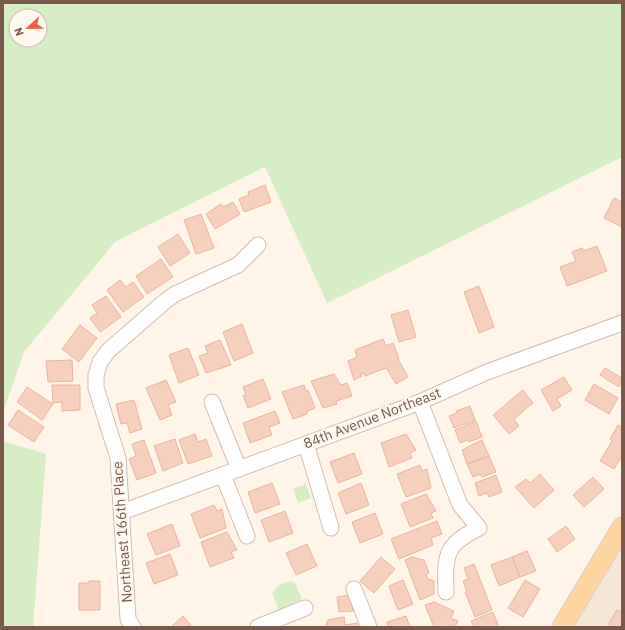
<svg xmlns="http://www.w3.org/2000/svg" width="625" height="630" font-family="'IBM Plex Sans',sans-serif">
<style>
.residential{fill:#f6e6d5}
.green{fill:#d7edc4;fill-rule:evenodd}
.building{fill:#f6d0bd;stroke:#eab59c}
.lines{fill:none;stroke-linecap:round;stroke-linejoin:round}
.minor-casing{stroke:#d4bdaf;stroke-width:17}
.major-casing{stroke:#dad0cc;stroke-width:21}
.minor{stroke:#fff;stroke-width:15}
.major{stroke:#ffd59e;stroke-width:19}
.labels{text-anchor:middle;stroke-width:4;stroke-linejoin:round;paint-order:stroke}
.street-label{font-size:14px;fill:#7b5849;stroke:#fff8f0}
</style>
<rect width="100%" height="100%" fill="#fef4e8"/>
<path class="residential" d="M622 531V627H563Z"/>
<g class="green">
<path d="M3 3H622V157L327 303 265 167 115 242 24 352 3 412ZM16 16H40V40H16Z"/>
<path d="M3 441 46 454 33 627H3Z"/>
<path d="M306 484 311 498 298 503 293 489Z"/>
<path d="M290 581 295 583 302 599 279 610 272 593 279 585Z"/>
</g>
<g class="building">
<path d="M265 185 271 202 244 212 239 199 249 195 248 192Z"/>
<path d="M614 198 622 202V227L604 218Z"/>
<path d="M233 202 240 214 215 229 206 214 221 204 223 207Z"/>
<path d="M201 214 214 248 196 254 184 220Z"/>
<path d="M178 234 190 253 170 266 158 247Z"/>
<path d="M597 246 607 271 567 286 560 267 576 261 572 252 582 248 583 251Z"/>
<path d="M161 259 173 277 147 294 136 276Z"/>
<path d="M120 280 126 287 133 282 144 297 123 312 107 290Z"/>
<path d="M479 286 494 327 479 333 464 292Z"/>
<path d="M106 296 121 317 100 332 90 318 97 313 92 305Z"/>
<path d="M408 310 416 337 399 342 391 315Z"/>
<path d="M242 324 253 353 234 361 223 332Z"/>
<path d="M80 325 97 338 79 362 62 349Z"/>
<path d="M383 339 386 346 393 343 399 359H398L408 377 396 384 386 368 365 376 364 373 361 374 362 376 354 380 348 361 357 357 355 350Z"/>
<path d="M220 340 231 365 206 373 199 356 208 353 205 346Z"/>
<path d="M188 348 199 375 179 383 169 355Z"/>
<path d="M72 360 73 381 48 382 46 361Z"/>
<path d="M605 368 622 378 619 387 600 375Z"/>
<path d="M334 374 341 385 347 383 352 396 336 401 337 404 323 408 311 381Z"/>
<path d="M564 377 572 390 557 399 561 406 553 411 541 390Z"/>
<path d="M263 379 271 399 248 408 243 396 246 395 243 387Z"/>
<path d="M166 380 176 402 168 405 172 415 160 420 146 388Z"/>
<path d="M594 384 618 398 609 414 585 400Z"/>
<path d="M52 385H80V410L62 411V402L53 403Z"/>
<path d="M304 385 306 391 308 390 315 408 306 412 307 414 293 419 282 392Z"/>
<path d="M27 387 53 404 42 420 17 402Z"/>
<path d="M523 390 533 403 514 419 519 426 509 434 493 415Z"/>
<path d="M134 400 142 429 130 433 127 423 121 424 116 404Z"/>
<path d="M470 406 475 420 454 428 449 416 457 413 456 411Z"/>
<path d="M18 410 44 427 34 442 8 425Z"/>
<path d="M275 411 280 423 269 427 272 435 250 443 243 423Z"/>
<path d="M476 421 482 437 469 442 468 440 460 443 455 430Z"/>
<path d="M618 425 622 427V456L614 469 600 461 612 441 610 439Z"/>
<path d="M195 434 198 442 206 439 212 456 188 464 179 440Z"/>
<path d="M406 434 416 450 410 453 412 458 389 467 381 443Z"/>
<path d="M175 439 183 463 163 471 154 446Z"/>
<path d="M144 440 156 473 137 480 129 459 136 456 132 444Z"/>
<path d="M482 440 489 456 467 464 462 450Z"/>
<path d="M354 453 362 474 338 483 330 462Z"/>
<path d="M489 456 496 472 482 477 480 474 473 477 467 464Z"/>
<path d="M420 465 422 471 427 469 431 488 406 497 397 474Z"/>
<path d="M540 474 554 490 534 508 515 487 526 479 530 483Z"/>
<path d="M496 475 502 492 489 497 487 493 479 496 475 483Z"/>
<path d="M593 477 604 489 584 507 573 495Z"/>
<path d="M272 483 280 504 255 513 248 492Z"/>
<path d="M361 483 369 505 346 514 338 493Z"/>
<path d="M426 494 436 511 431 513 433 518 410 527 401 504Z"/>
<path d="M214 505 217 511 222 509 226 528 200 538 191 514Z"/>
<path d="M285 511 293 533 269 542 261 520Z"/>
<path d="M375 513 383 534 360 543 352 522Z"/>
<path d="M437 521 442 534 431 538 433 545 399 559 391 539Z"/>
<path d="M172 524 180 546 156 555 147 534Z"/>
<path d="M566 526 575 539 557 552 548 539Z"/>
<path d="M227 532 237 550 231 552 234 558 210 567 201 542Z"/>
<path d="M307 544 317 566 296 575 286 553Z"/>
<path d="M527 551 536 571 520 577 512 557Z"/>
<path d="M170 554 178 575 154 584 146 563Z"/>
<path d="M381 557 395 569 374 593 360 581Z"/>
<path d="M412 557 424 560 429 573 426 575 428 579 434 581V594L420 600 405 560Z"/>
<path d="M512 557 520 577 499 586 491 565Z"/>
<path d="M474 564 492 610 475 617 465 592H467L463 581 468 579 464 568Z"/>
<path d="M403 580 413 604 398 610 389 586Z"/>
<path d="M525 580 540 589 523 617 508 608Z"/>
<path d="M89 581H100V610H79V583H89Z"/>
<path d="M350 595 353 611 339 612 337 597Z"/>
<path d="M434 602 454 611 451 618 458 621 455 627H434L425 605Z"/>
<path d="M617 610 622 613V627H607Z"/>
<path d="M493 612 499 627H474L471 621Z"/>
<path d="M183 616 192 627H171Z"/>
<path d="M406 616 410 627H388L387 622Z"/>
<path d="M344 617 345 625 357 623 358 627H325L328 620Z"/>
</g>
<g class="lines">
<defs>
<g id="minor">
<path d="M212 402 239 469"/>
<path d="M420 402 460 505 479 528C444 545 445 556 446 592"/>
<path d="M306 444 331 528"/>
<path d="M223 475 247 536"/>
<path d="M122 512 420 402 487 372 622 323"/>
<path d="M354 589 369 627"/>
<path d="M133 627 128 619 118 458 96 388V375L100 362 108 351 163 303 175 294 238 265 258 245"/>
<path d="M258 627 305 608"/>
</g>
<path id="major" d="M562 627 622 527"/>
</defs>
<use href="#minor" class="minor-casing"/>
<use href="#major" class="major-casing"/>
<use href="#minor" class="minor"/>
<use href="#major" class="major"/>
</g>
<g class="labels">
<g class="street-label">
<text transform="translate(372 418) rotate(-21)" y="5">84th Avenue Northeast</text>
<text transform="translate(122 532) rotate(-94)" y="5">Northeast 166th Place</text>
</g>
</g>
<rect width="625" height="630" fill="none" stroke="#7b5849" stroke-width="8"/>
<g transform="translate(28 28) rotate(248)"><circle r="19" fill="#fff8f0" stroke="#cab8ad"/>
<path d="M0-3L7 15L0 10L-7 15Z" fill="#f06144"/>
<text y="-6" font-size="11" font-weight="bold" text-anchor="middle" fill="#7b5849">N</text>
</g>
</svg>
